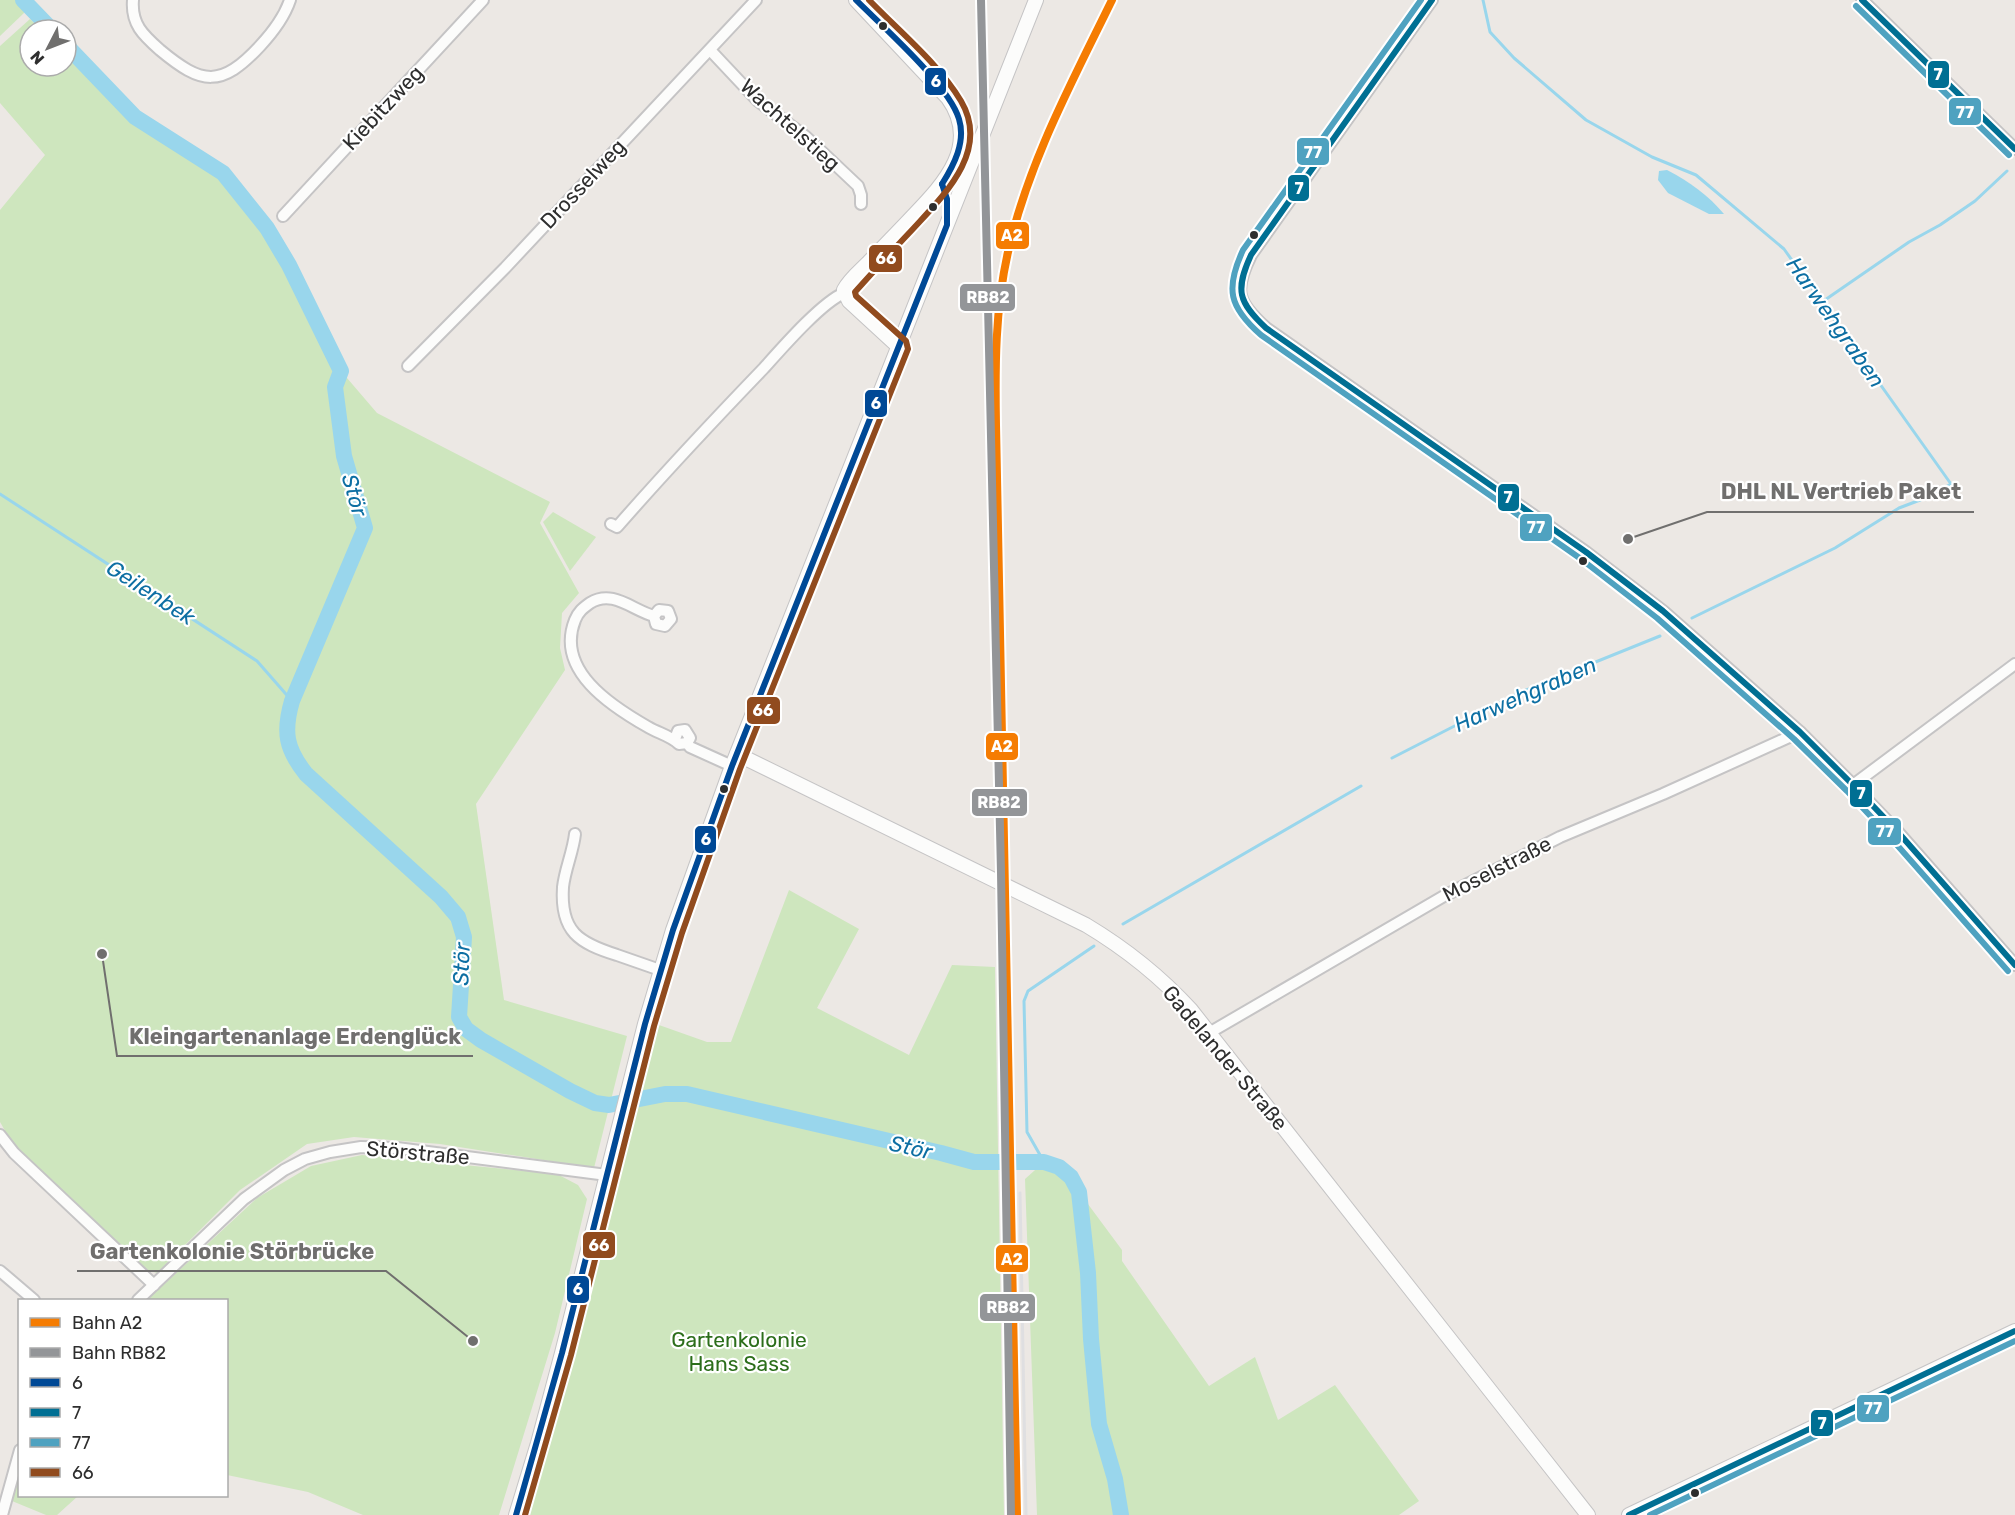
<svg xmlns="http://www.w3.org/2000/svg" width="2015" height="1515" font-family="Rubik,sans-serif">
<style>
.green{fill:#cee6be}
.water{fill:#99d6ec}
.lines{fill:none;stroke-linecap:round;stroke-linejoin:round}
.stream{stroke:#99d6ec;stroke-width:3}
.river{stroke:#99d6ec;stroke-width:16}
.minor-casing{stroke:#c5c4c5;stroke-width:14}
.tertiary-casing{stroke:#c5c4c5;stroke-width:16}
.minor{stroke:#fcfcfb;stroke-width:10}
.tertiary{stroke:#fcfcfb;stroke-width:14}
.rail{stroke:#dfdfe1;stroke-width:3}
.bus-1-casing{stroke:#fff;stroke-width:10}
.bus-2-casing{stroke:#fff;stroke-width:10}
.bus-3-casing{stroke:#fff;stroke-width:10}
.bus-4-casing{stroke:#fff;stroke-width:10}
.bus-1{stroke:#004996;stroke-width:6}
.bus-2{stroke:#006f93;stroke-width:6}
.bus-3{stroke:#4fa2c0;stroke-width:6}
.bus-4{stroke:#914b1e;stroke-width:6}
.rail-1-casing{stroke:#fff;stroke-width:12}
.rail-2-casing{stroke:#fff;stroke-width:12}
.rail-1{stroke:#f57c02;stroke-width:8}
.rail-2{stroke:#939598;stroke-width:8}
.bus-dot{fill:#2e2e2e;stroke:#fff;stroke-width:2}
.labels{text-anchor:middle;stroke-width:4.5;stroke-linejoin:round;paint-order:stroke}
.street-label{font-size:21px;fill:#2e2e2e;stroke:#fff}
.park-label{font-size:21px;fill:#2c6e1b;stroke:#fff}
.water-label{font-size:22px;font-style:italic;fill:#0d6fa3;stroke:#fff}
.leader{fill:none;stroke:#706f6e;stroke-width:2}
.callout-dot{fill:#706f6e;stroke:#fff;stroke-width:2}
.callout-label{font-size:22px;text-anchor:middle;font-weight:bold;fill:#706f6e;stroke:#fff;stroke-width:4.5;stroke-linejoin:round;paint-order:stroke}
.line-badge{stroke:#fff;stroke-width:2}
.badge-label{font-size:16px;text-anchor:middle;font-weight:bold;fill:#fff}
</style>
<rect width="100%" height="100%" fill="#ece8e4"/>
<g class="green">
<path d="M0 0H23L24 13 0 36Z"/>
<path d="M30 19 42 30H30V66H66V53L135 117 223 173 267 228 289 265 341 371 377 413 550 502 540 523 579 593 562 613 560 648 565 670 476 804 504 1000 627 1036 594 1168 440 1144 354 1137 307 1144 240 1190 157 1273 145 1269 15 1148 0 1122V210L45 155 0 103V46Z"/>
<path d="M553 512 596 537 570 571 543 522Z"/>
<path d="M789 890 859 929 817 1008 909 1055 952 965 995 967 1004 1515H523L633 1126 659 1025 707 1042H731Z"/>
<path d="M362 1155 557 1174 578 1185 587 1199 555 1333 499 1515H363L308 1492 227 1475 226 1300H147L257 1198 311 1166Z"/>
<path d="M1044 1162 1059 1167 1071 1177 1079 1192 1122 1250V1261L1209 1386 1255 1357 1278 1420 1335 1385 1419 1501 1399 1515H1037L1025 1179Z"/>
<path d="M19 1473 20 1496H78L57 1515H46L12 1501Z"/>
</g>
<path class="water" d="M1667 170C1690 182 1708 195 1724 214H1709L1668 193 1658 180 1659 171Z"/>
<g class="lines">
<g class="stream">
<path d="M1483 0 1490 32 1514 58 1586 120 1652 157 1696 175 1784 249 1951 484 1928 497 1899 508 1835 548 1692 618"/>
<path d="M1822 302 1909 242 1940 225 1975 201 2007 171"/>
<path d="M0 494 257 661 292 701"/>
<path d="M1392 758 1519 693 1660 636"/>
<path d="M1123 924 1361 786"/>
<path d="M1044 1162 1027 1132 1024 1001 1028 991 1094 946"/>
</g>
<g class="river">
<path d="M23 0 52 30"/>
<path d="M66 45 135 117 223 173 267 228 289 265 341 371 335 387 344 456 365 528 292 701C283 732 286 749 306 774L441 897 458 917 464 937 459 1017 466 1029 481 1040 570 1091 595 1103 609 1105 665 1094H687L941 1153 974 1162H1044L1059 1167 1071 1177 1079 1192 1088 1273 1091 1339 1099 1424 1115 1479 1121 1515"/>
</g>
<defs>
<g id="minor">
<path d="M133 0C131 24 143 35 160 50 202 85 221 88 260 46 273 32 284 18 290 0"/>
<path d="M1432 0 1251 255C1233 291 1237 302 1266 328L1586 552 1663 611 1800 732 1853 785 1897 831 2015 965"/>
<path d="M1862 0 2015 149"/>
<path d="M710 50 758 101 805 136 858 186 861 195V204"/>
<path d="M283 216 483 0"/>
<path d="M408 366 505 268 756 0"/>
<path d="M611 524 617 527C665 472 714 420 764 368 782 348 821 303 844 293"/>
<path d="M654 616 659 610 668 611 671 619 665 626 656 624 654 616C632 610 613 589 590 603 583 608 578 612 575 620 555 670 611 706 648 727 658 733 671 736 679 744L687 743 690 747 732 766"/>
<path d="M675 739 678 731 685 730 690 738 687 743"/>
<path d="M1853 785 2015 664"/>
<path d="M575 834C573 852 565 869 563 887 560 932 579 943 617 955 631 960 646 965 660 970"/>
<path d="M1209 1033 1444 896 1560 837 1663 794 1800 732"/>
<path d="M0 1135 14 1153 154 1285"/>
<path d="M0 1271 34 1300"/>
<path d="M138 1300 244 1199 284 1170 305 1159 330 1152 361 1147 397 1148 607 1175"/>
<path d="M2 1515 20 1450"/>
</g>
<g id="tertiary">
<path d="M856 0 948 98C981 144 945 183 913 216 898 232 883 247 868 263 860 271 849 280 844 290L849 301 899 347"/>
<path d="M737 754 1086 925C1126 949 1160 976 1191 1010L1588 1515"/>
<path d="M516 1515 538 1443 562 1353 645 1024 673 930 732 766 1036 0"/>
<path d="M1629 1515 2015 1331"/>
</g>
</defs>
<use href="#minor" class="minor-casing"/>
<use href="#tertiary" class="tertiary-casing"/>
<use href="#minor" class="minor"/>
<use href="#tertiary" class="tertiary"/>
<path class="rail" d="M1020 1193 1026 1515"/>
<defs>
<g id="bus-1">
<path d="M856 0C882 26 949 85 959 119 966 142 954 165 942 184"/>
<path d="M516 1515 562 1353 645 1024 673 930 732 766 947 225V199L942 184"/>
</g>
<g id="bus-2">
<path d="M1432 0 1251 255C1235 290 1238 302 1266 328L1586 552 1663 611 1800 732 1853 785 1897 831 2015 965"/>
<path d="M1862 0 2015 149"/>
<path d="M1629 1515 2015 1331"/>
</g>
<g id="bus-3">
<path d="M1421 0 1243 250C1225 289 1229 307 1261 335L1581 559 1657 618 1794 739 1847 791 1890 837 2008 971"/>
<path d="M1856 6 2009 155"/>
<path d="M1650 1515 2015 1341"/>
</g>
<path id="bus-4" d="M525 1515 571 1355 654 1026 682 933 740 769 908 349 906 341 856 296 855 292C873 272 892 251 911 231 942 197 991 152 961 101 938 63 900 32 869 0"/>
</defs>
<use href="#bus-1" class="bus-1-casing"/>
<use href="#bus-2" class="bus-2-casing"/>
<use href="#bus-3" class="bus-3-casing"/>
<use href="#bus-4" class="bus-4-casing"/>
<use href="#bus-1" class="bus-1"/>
<use href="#bus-2" class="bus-2"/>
<use href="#bus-3" class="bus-3"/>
<use href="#bus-4" class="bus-4"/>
<defs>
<path id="rail-1" d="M1017 1515 996 425C995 367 995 309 1008 252 1028 163 1072 82 1112 0"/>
<path id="rail-2" d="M981 0 1001 872 1011 1515"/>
</defs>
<use href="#rail-1" class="rail-1-casing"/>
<use href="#rail-2" class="rail-2-casing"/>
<use href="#rail-1" class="rail-1"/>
<use href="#rail-2" class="rail-2"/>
</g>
<g class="bus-dot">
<circle cx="883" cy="26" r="5"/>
<circle cx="933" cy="207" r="5"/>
<circle cx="1254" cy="235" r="5"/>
<circle cx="1583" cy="561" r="5"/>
<circle cx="724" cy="789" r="5"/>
<circle cx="1695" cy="1493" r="5"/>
</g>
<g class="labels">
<g class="street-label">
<text transform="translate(383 108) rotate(-47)" y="7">Kiebitzweg</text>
<text transform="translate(790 125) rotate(42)" y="7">Wachtelstieg</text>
<text transform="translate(583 184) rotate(-47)" y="7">Drosselweg</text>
<text transform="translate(1497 869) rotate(-27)" y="7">Moselstraße</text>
<text transform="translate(1225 1058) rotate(50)" y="7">Gadelander Straße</text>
<text transform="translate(418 1153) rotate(5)" y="7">Störstraße</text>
</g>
<g class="park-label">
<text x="739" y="1347">Gartenkolonie<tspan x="739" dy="24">Hans Sass</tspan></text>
</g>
<g class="water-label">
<text transform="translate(1836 322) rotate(55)" y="8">Harwehgraben</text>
<text transform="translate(355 495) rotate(74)" y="8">Stör</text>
<text transform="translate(151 592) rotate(33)" y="8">Geilenbek</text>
<text transform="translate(1525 694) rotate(-24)" y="8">Harwehgraben</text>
<text transform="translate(461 964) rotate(-88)" y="8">Stör</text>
<text transform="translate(911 1147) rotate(13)" y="8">Stör</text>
</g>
</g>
<path class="leader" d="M1628 539L1707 512H1974M102 954L117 1056H473M473 1341L386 1271H77"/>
<g class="callout-dot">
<circle cx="1628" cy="539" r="6"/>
<circle cx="102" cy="954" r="6"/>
<circle cx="473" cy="1341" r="6"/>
</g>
<g class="callout-label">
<text x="1841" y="499">DHL NL Vertrieb Paket</text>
<text x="295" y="1044">Kleingartenanlage Erdenglück</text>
<text x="232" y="1259">Gartenkolonie Störbrücke</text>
</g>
<g class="line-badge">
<rect x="1927" y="60" width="23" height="29" rx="6" fill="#006f93"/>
<rect x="924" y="67" width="23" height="29" rx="6" fill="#004996"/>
<rect x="1948" y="97" width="34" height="29" rx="6" fill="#4fa2c0"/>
<rect x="1296" y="137" width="34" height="29" rx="6" fill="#4fa2c0"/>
<rect x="1287" y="174" width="23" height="28" rx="6" fill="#006f93"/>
<rect x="995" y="221" width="35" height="29" rx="6" fill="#f57c02"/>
<rect x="868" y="244" width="35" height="29" rx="6" fill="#914b1e"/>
<rect x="959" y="283" width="57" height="29" rx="6" fill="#939598"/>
<rect x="864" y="389" width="24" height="29" rx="6" fill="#004996"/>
<rect x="1497" y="483" width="23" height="29" rx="6" fill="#006f93"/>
<rect x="1519" y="513" width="34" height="29" rx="6" fill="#4fa2c0"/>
<rect x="746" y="696" width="35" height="29" rx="6" fill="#914b1e"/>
<rect x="985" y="732" width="34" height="29" rx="6" fill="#f57c02"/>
<rect x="1849" y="779" width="24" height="29" rx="6" fill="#006f93"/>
<rect x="971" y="788" width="57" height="29" rx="6" fill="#939598"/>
<rect x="1867" y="817" width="35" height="29" rx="6" fill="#4fa2c0"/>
<rect x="694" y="825" width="23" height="29" rx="6" fill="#004996"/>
<rect x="582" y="1231" width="34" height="28" rx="6" fill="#914b1e"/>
<rect x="995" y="1244" width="34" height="29" rx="6" fill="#f57c02"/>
<rect x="566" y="1275" width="24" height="29" rx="6" fill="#004996"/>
<rect x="979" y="1293" width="57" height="29" rx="6" fill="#939598"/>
<rect x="1856" y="1394" width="34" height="29" rx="6" fill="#4fa2c0"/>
<rect x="1810" y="1409" width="24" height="28" rx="6" fill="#006f93"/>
</g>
<g class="badge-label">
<text x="1938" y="80">7</text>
<text x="936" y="87">6</text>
<text x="1965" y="118">77</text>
<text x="1313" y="158">77</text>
<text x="1299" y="194">7</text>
<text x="1012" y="241">A2</text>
<text x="886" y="264">66</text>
<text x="988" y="303">RB82</text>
<text x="876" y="409">6</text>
<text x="1508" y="503">7</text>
<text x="1536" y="533">77</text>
<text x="763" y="716">66</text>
<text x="1002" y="752">A2</text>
<text x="1861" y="799">7</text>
<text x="999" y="808">RB82</text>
<text x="1885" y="837">77</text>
<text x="706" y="845">6</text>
<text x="599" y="1251">66</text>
<text x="1012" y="1265">A2</text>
<text x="578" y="1295">6</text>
<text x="1008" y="1313">RB82</text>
<text x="1873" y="1414">77</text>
<text x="1822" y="1429">7</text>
</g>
<rect x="18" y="1299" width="210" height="198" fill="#ffffff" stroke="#ababab" stroke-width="1.5"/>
<rect x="30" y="1318" width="30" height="9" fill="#f57c02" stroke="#ababab" stroke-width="1.5"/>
<text x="72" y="1329" font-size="18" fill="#2e2e2e">Bahn A2</text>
<rect x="30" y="1348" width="30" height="9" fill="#939598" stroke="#ababab" stroke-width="1.5"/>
<text x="72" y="1359" font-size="18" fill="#2e2e2e">Bahn RB82</text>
<rect x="30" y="1378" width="30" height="9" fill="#004996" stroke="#ababab" stroke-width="1.5"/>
<text x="72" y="1389" font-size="18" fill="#2e2e2e">6</text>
<rect x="30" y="1408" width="30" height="9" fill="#006f93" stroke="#ababab" stroke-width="1.5"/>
<text x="72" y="1419" font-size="18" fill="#2e2e2e">7</text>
<rect x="30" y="1438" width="30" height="9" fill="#4fa2c0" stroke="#ababab" stroke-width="1.5"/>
<text x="72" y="1449" font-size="18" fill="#2e2e2e">77</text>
<rect x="30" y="1468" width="30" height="9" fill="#914b1e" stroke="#ababab" stroke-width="1.5"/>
<text x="72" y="1479" font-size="18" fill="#2e2e2e">66</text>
<g transform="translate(48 48) rotate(228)"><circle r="28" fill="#ffffff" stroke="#ababab" stroke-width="1.5"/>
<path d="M0-4.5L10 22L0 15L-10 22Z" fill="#706f6e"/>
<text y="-9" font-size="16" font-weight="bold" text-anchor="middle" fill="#2e2e2e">N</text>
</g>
</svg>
